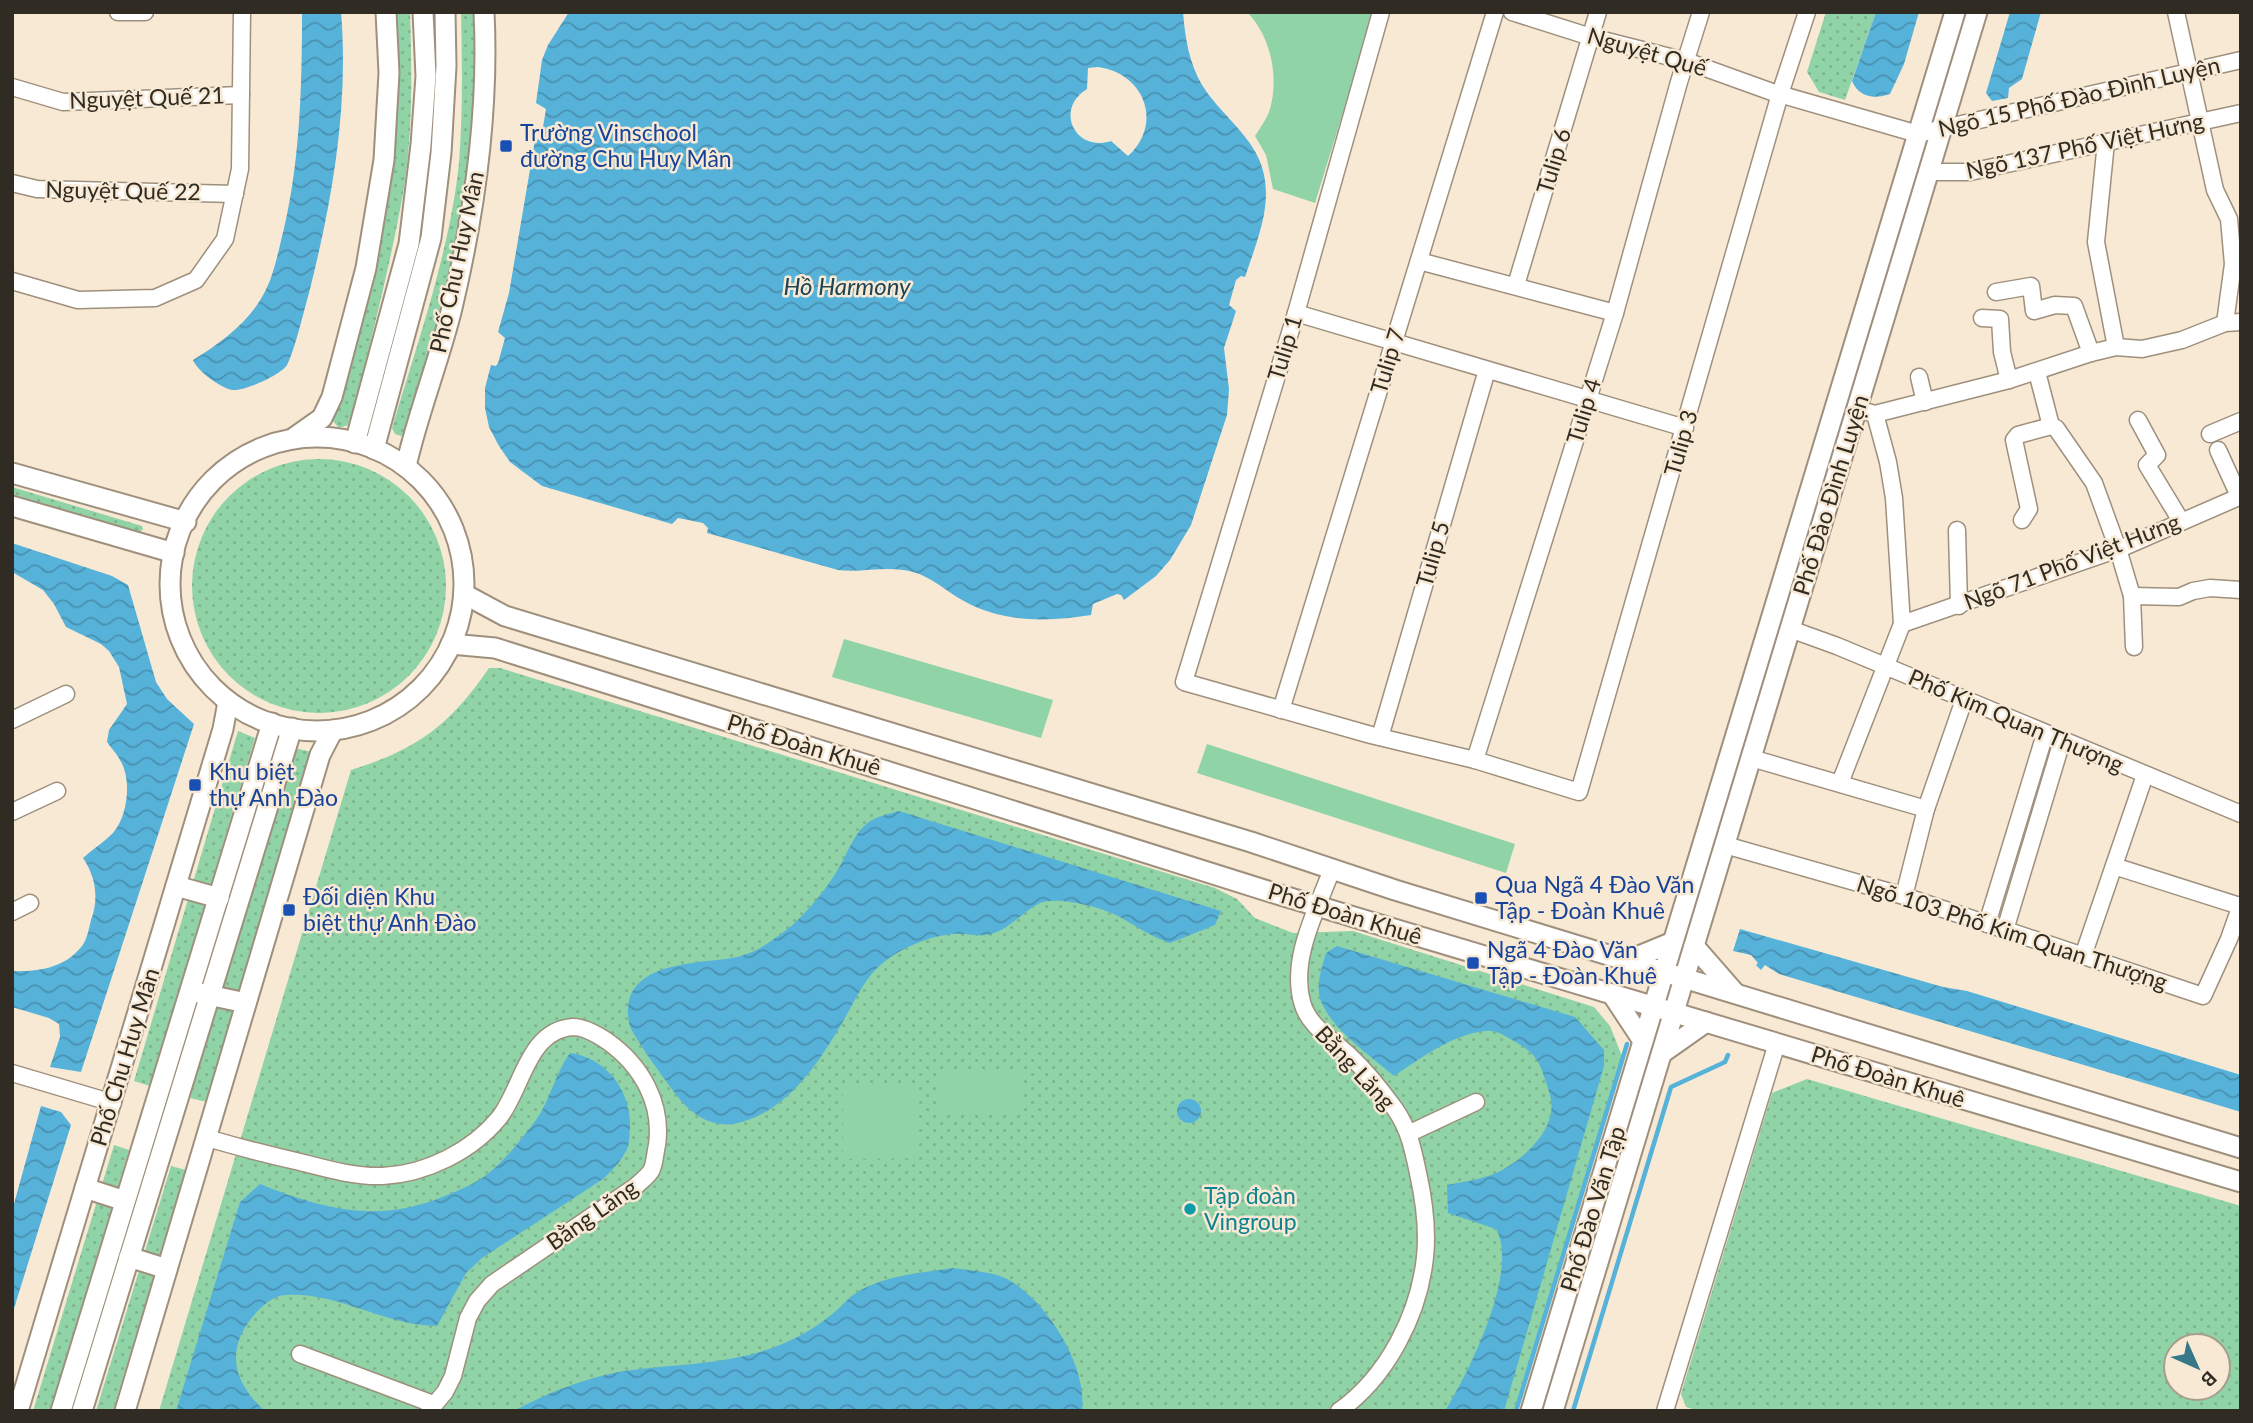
<svg xmlns="http://www.w3.org/2000/svg" width="2253" height="1423" font-family="Lato,sans-serif">
<style>
.grass{fill:url(#grass-dots);fill-rule:evenodd}
.park{fill:#90d3a7}
.water{fill:url(#water-waves);fill-rule:evenodd}
.lines{fill:none;stroke-linecap:round;stroke-linejoin:round}
.stream{stroke:#57b2da;stroke-width:4.5}
.minor-casing{stroke:#9e907c;stroke-width:19}
.major-casing{stroke:#9e907c;stroke-width:23}
.minor{stroke:#fff;stroke-width:16}
.major{stroke:#fff;stroke-width:19}
.transit-dot{fill:#1a4fb4;stroke:#f8e9d4;stroke-width:2.5}
.culture-dot{fill:#0f9aa8;stroke:#f8e9d4;stroke-width:2.5}
.labels{text-anchor:middle;stroke-width:5;stroke-linejoin:round;paint-order:stroke}
.street-label{font-size:23px;fill:#312c23;stroke:#f8e9d4}
.transit-label{font-size:23px;fill:#164399;stroke:#f8e9d4;text-anchor:start}
.culture-label{font-size:23px;fill:#0d838f;stroke:#f8e9d4;text-anchor:start}
.water-label{font-size:24px;font-style:italic;fill:#1d4556;stroke:#f8e9d4}
</style>
<defs>
<pattern id="grass-dots" width="8" height="8" patternUnits="userSpaceOnUse" patternTransform="scale(1.75)"><rect width="8" height="8" fill="#90d3a7"/><path d="M2 2h.1M6 6h.1" fill="none" stroke="#7db58f" stroke-width="1.8" stroke-linecap="round"/></pattern>
<pattern id="water-waves" width="16" height="10" patternUnits="userSpaceOnUse" patternTransform="scale(1.75)"><rect width="16" height="10" fill="#57b2da"/><path d="M0 5q4-4 8 0t8 0" fill="none" stroke="#4991b0"/></pattern>
</defs>
<rect width="100%" height="100%" fill="#f8e9d4"/>
<g class="grass">
<path d="M395 12H410C412 73 413 134 403 194 391 261 374 327 358 393L348 425 339 428 332 420 355 346Z"/>
<path d="M461 12H476L475 143 443 312 406 432 401 436 395 434 392 428C417 344 450 251 459 163 463 113 462 62 461 12Z"/>
<path d="M1826 12H1876L1845 100 1819 92 1807 72Z"/>
<path d="M1911 188 1914 190 1691 928 1687 927Z"/>
<circle cx="319" cy="586" r="127"/>
<path d="M12 487 142 526 143 529 139 533 12 494Z"/>
<path d="M489 668H500L1215 888 1237 899 1255 918 1293 933 1353 931 1594 1007 1610 1026 1622 1056 1514 1411H159L351 770C418 749 449 726 489 668Z"/>
<path d="M238 731 255 738 150 1086 134 1081Z"/>
<path d="M294 748 312 752 207 1102 190 1098Z"/>
<path d="M1649 1056 1651 1057 1547 1411H1538Z"/>
<path d="M1807 1079 2241 1206V1411H1699L1686 1407 1681 1394 1772 1093ZM2176 1346H2218V1388H2176Z"/>
<path d="M114 1145 129 1150 50 1411H33Z"/>
<path d="M171 1166 186 1170 113 1411H96Z"/>
</g>
<g class="park">
<path d="M1247 12H1374L1315 203 1273 189 1266 155 1255 136C1260 128 1266 120 1269 112 1280 79 1271 36 1247 12Z"/>
<path d="M844 639 1053 700 1041 738 832 677Z"/>
<path d="M1207 744 1515 844 1506 873 1197 773Z"/>
<path d="M1022 1071V1113L938 1115V1073Z"/>
<path d="M843 1086H917V1158L843 1159Z"/>
</g>
<g class="water">
<path d="M302 12H341C349 106 332 202 309 293 304 310 295 350 287 365 282 374 247 390 235 390 224 391 197 371 193 360 217 345 241 328 257 305 270 287 275 266 280 245 300 169 302 91 302 12Z"/>
<path d="M569 12H1183C1185 37 1189 63 1202 85 1226 123 1266 142 1266 193 1266 221 1254 250 1245 277L1241 276 1236 280 1229 305 1236 311 1224 348 1229 389 1227 415 1191 525 1170 560 1156 576 1124 600 1121 595 1117 594 1093 604 1091 615C1048 622 1003 623 964 601 947 592 932 577 913 572 888 565 863 573 838 570L707 533 708 528 703 523 678 518 672 524 542 486 510 462 499 446 489 427 485 408V388L491 365 496 366 498 363 505 338 498 332 509 293 535 140 541 139 546 109 536 103 542 60 548 45ZM1098 67C1144 73 1164 123 1128 156L1111 141C1075 153 1054 109 1087 89L1088 68Z"/>
<path d="M1876 12H1919L1904 64 1890 94C1875 99 1859 98 1852 81Z"/>
<path d="M2010 12H2041L2022 79 2009 88 2008 98 1992 101 1986 93Z"/>
<path d="M12 543 112 576 128 585 156 682 167 699 194 724 81 1072 50 1067 60 1037 59 1024 49 1018 12 1007V971C38 972 65 968 82 946 87 940 89 928 91 920 99 899 96 877 83 858 93 849 104 842 113 833 128 816 132 779 120 760 117 754 111 748 107 742L109 730 127 704 119 667 109 651 101 644 66 627 54 604 43 590 12 572Z"/>
<path d="M899 811 1221 911 1215 925 1170 943C1151 937 1135 925 1118 916 1101 907 1057 896 1040 903 1021 912 1007 933 985 935 975 936 964 933 953 934 930 936 903 947 884 962 866 976 856 998 845 1018 821 1059 791 1108 742 1122 716 1130 694 1117 678 1097 668 1084 634 1038 630 1026 627 1016 627 1004 631 994 646 962 701 963 732 958 746 956 760 949 771 941 797 925 821 897 837 871 847 856 853 833 869 822 877 816 889 814 899 811Z"/>
<path d="M1740 929 1943 987 1967 991 2241 1075V1112L1779 974 1765 965 1761 970 1756 965 1758 963 1751 955 1733 951Z"/>
<path d="M1337 946 1575 1017 1604 1050V1066L1504 1411H1445C1468 1374 1520 1270 1496 1229L1448 1213 1447 1185C1462 1182 1479 1180 1494 1174 1517 1164 1546 1140 1551 1113 1553 1102 1549 1092 1546 1082 1539 1060 1535 1053 1514 1041 1506 1036 1494 1029 1485 1031 1451 1035 1421 1058 1394 1076 1371 1056 1332 1030 1321 1001 1315 986 1322 967 1326 953Z"/>
<path d="M570 1053C607 1058 631 1091 630 1127 629 1134 630 1143 627 1149 621 1161 613 1170 603 1179L482 1258 466 1273 437 1326C385 1326 339 1292 286 1295 274 1295 263 1305 255 1314 225 1348 232 1382 265 1411H176L240 1202 260 1184C324 1210 382 1224 447 1195 462 1189 477 1183 490 1172 507 1158 523 1137 536 1120 551 1099 555 1073 570 1053Z"/>
<circle cx="1189" cy="1111" r="12"/>
<path d="M41 1106 61 1112 71 1125 12 1315V1211Z"/>
<path d="M953 1268C970 1271 991 1271 1007 1279 1046 1300 1088 1366 1082 1411H514C549 1392 585 1378 624 1371 673 1364 725 1365 772 1348 795 1340 817 1327 836 1311 843 1305 848 1298 856 1293 885 1275 920 1273 953 1268Z"/>
</g>
<g class="lines">
<g class="stream">
<path d="M1516 1411 1627 1044"/>
<path d="M1573 1411 1671 1087 1725 1062 1728 1055"/>
</g>
<defs>
<g id="minor">
<path d="M118 12H145"/>
<path d="M1381 12 1296 313 1184 682 1371 735 1475 760 1579 792 1780 94 1807 12"/>
<path d="M1512 12 1591 37 1686 61 1772 92 1918 134 2241 60"/>
<path d="M2176 12 2215 190 2229 219 2233 264 2225 323"/>
<path d="M12 87 63 102 241 95"/>
<path d="M2106 142 2096 242 2116 347"/>
<path d="M1929 172H1970L2241 113"/>
<path d="M12 183 37 189 235 194"/>
<path d="M1419 261 1615 313"/>
<path d="M12 281 78 300 155 298 196 280 225 239 240 169 242 12"/>
<path d="M1516 285 1598 12"/>
<path d="M1996 292 2031 286 2034 311 2055 305 2074 306 2091 353"/>
<path d="M1296 313 1685 428"/>
<path d="M1982 318 2000 319 2002 352 2009 380"/>
<path d="M2037 372 2051 426 2056 428 2094 483 2118 549 2132 596"/>
<path d="M1919 377 1925 402"/>
<path d="M1875 414 2009 380 2091 353 2116 347 2142 349 2182 340 2225 323 2241 322"/>
<path d="M2138 420 2157 455 2147 465 2181 521"/>
<path d="M2210 434 2241 421"/>
<path d="M2218 450 2239 496"/>
<path d="M2022 520 2029 509 2014 440 2018 435 2051 426"/>
<path d="M1957 530 1959 606"/>
<path d="M1902 624 2124 547 2241 496"/>
<path d="M1790 629 1837 646 2241 814"/>
<path d="M2134 647 2132 596 2179 597 2193 591 2210 588 2241 590"/>
<path d="M1281 710 1495 12"/>
<path d="M12 720 66 694"/>
<path d="M1380 737 1487 370"/>
<path d="M1751 758 1926 809"/>
<path d="M1475 760 1615 313 1679 82 1701 12"/>
<path d="M1840 783 1902 624 1894 498 1888 462 1875 414 1856 409"/>
<path d="M12 812 57 791"/>
<path d="M1725 845 1904 896 2203 996 2229 939 2241 905"/>
<path d="M2114 866 2240 906"/>
<path d="M1332 869C1317 910 1290 958 1302 1002 1308 1026 1333 1040 1350 1056 1367 1072 1382 1091 1395 1109 1409 1129 1413 1149 1418 1173 1424 1200 1428 1229 1425 1257 1419 1315 1387 1377 1339 1411"/>
<path d="M1904 896 1926 809 1964 700"/>
<path d="M12 912 30 903"/>
<path d="M1987 924 2045 734"/>
<path d="M2005 930 2062 741"/>
<path d="M2083 956 2145 775"/>
<path d="M12 1073 113 1103"/>
<path d="M1410 1133 1476 1102"/>
<path d="M207 1138C238 1147 269 1155 300 1162 327 1169 355 1177 383 1176 426 1174 472 1151 499 1118 522 1090 527 1030 573 1027 584 1027 598 1035 607 1041 641 1065 663 1103 657 1145 655 1153 655 1164 651 1171 647 1177 640 1182 636 1186L492 1284 477 1301 468 1318 453 1376 445 1392 429 1411"/>
<path d="M300 1354 433 1404"/>
<path d="M1665 1411 1777 1043"/>
</g>
<g id="major">
<path d="M295 437 322 418 332 397 366 268 384 160 389 73 386 12"/>
<circle cx="317" cy="584" r="147"/>
<path d="M355 443 409 244 421 145 426 76 423 12"/>
<path d="M374 449 431 238 441 153 446 66 445 12"/>
<path d="M406 466C418 413 439 361 452 308 475 211 489 112 484 12"/>
<path d="M12 473 186 522"/>
<path d="M12 506 174 553"/>
<path d="M464 594 505 616 1251 842 1395 890 2241 1148"/>
<path d="M451 644 495 648 1277 894 2241 1182"/>
<path d="M176 886 219 898"/>
<path d="M1694 946 1735 993"/>
<path d="M1627 961 1673 942"/>
<path d="M199 993 246 1003"/>
<path d="M1612 994 1643 1041"/>
<path d="M1662 1053 1706 1022"/>
<path d="M85 1188 125 1201"/>
<path d="M129 1257 167 1269"/>
<path d="M18 1411 223 729 228 702"/>
<path d="M61 1411 272 723"/>
<path d="M82 1411 292 728"/>
<path d="M125 1411 320 755 333 730"/>
<path d="M1531 1411 1955 12"/>
<path d="M1553 1411 1977 12"/>
</g>
</defs>
<use href="#minor" class="minor-casing"/>
<use href="#major" class="major-casing"/>
<use href="#minor" class="minor"/>
<use href="#major" class="major"/>
</g>
<g class="transit-dot">
<rect x="499" y="139" width="14" height="14" rx="3.5"/>
<rect x="188" y="778" width="14" height="14" rx="3.5"/>
<rect x="1474" y="891" width="14" height="14" rx="3.5"/>
<rect x="282" y="903" width="14" height="14" rx="3.5"/>
<rect x="1466" y="956" width="14" height="14" rx="3.5"/>
</g>
<circle class="culture-dot" cx="1190" cy="1209" r="7"/>
<g class="labels">
<g class="street-label">
<text transform="translate(1647 52) rotate(16)" y="8">Nguyệt Quế</text>
<text transform="translate(2079 97) rotate(-13)" y="8">Ngõ 15 Phố Đào Đình Luyện</text>
<text transform="translate(147 98) rotate(-2)" y="8">Nguyệt Quế 21</text>
<text transform="translate(2085 146) rotate(-12)" y="8">Ngõ 137 Phố Việt Hưng</text>
<text transform="translate(1554 161) rotate(-73)" y="8">Tulip 6</text>
<text transform="translate(123 191) rotate(1)" y="8">Nguyệt Quế 22</text>
<text transform="translate(457 262) rotate(-78)" y="8">Phố Chu Huy Mân</text>
<text transform="translate(1285 348) rotate(-73)" y="8">Tulip 1</text>
<text transform="translate(1388 361) rotate(-73)" y="8">Tulip 7</text>
<text transform="translate(1584 411) rotate(-73)" y="8">Tulip 4</text>
<text transform="translate(1681 443) rotate(-74)" y="8">Tulip 3</text>
<text transform="translate(1831 495) rotate(-73)" y="8">Phố Đào Đình Luyện</text>
<text transform="translate(1433 554) rotate(-74)" y="8">Tulip 5</text>
<text transform="translate(2072 562) rotate(-21)" y="8">Ngõ 71 Phố Việt Hưng</text>
<text transform="translate(2016 721) rotate(23)" y="8">Phố Kim Quan Thượng</text>
<text transform="translate(804 745) rotate(17)" y="8">Phố Đoàn Khuê</text>
<text transform="translate(1345 914) rotate(17)" y="8">Phố Đoàn Khuê</text>
<text transform="translate(2012 933) rotate(18)" y="8">Ngõ 103 Phố Kim Quan Thượng</text>
<text transform="translate(125 1057) rotate(-73)" y="8">Phố Chu Huy Mân</text>
<text transform="translate(1355 1068) rotate(47)" y="8">Bằng Lăng</text>
<text transform="translate(1888 1077) rotate(17)" y="8">Phố Đoàn Khuê</text>
<text transform="translate(1593 1209) rotate(-73)" y="8">Phố Đào Văn Tập</text>
<text transform="translate(592 1215) rotate(-35)" y="8">Bằng Lăng</text>
</g>
<g class="transit-label">
<text x="520" y="141">Trường Vinschool<tspan x="520" dy="26">đường Chu Huy Mân</tspan></text>
<text x="209" y="780">Khu biệt<tspan x="209" dy="26">thự Anh Đào</tspan></text>
<text x="1495" y="893">Qua Ngã 4 Đào Văn<tspan x="1495" dy="26">Tập - Đoàn Khuê</tspan></text>
<text x="303" y="905">Đối diện Khu<tspan x="303" dy="26">biệt thự Anh Đào</tspan></text>
<text x="1487" y="958">Ngã 4 Đào Văn<tspan x="1487" dy="26">Tập - Đoàn Khuê</tspan></text>
</g>
<g class="culture-label">
<text x="1204" y="1204">Tập đoàn<tspan x="1204" dy="26">Vingroup</tspan></text>
</g>
<g class="water-label">
<text x="847" y="295">Hồ Harmony</text>
</g>
</g>
<rect width="2253" height="1423" fill="none" stroke="#312c23" stroke-width="28"/>
<g transform="translate(2197 1367) rotate(135)"><circle r="33" fill="#f8e9d4" stroke="#a89d8d" stroke-width="2"/>
<path d="M0-5L12 26L0 18L-12 26Z" fill="#36788a"/>
<text y="-10" font-size="19" font-weight="bold" text-anchor="middle" fill="#312c23">B</text>
</g>
</svg>
